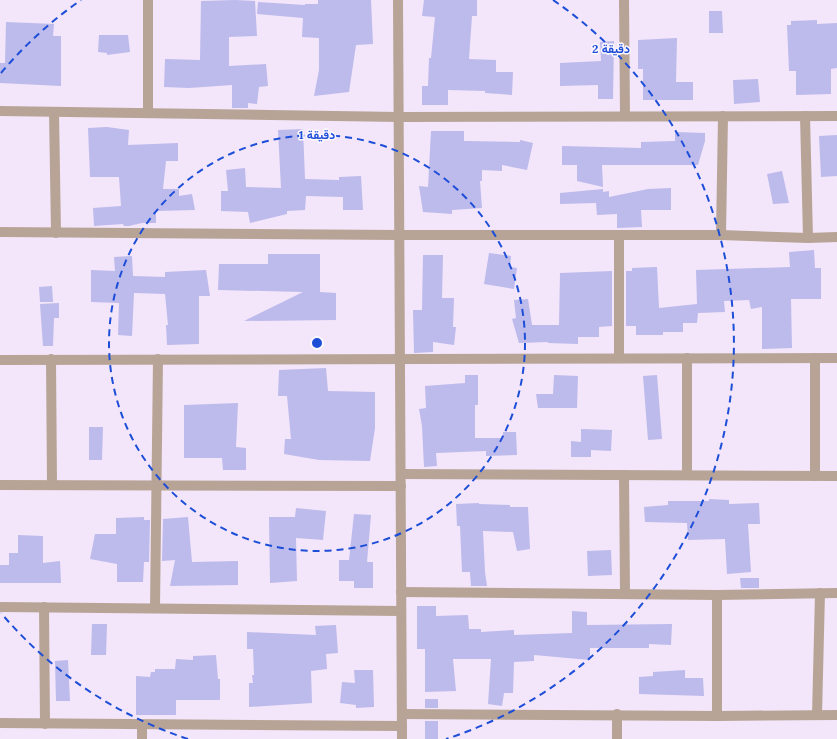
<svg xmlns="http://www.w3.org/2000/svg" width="837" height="739" font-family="Lora,Vazirmatn,serif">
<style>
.building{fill:#bdbaec}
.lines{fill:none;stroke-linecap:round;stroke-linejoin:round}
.minor{stroke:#b8a496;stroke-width:10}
.ring{fill:none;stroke:#1d4ed8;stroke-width:2;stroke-dasharray:7 5}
.centre{fill:#1d4ed8;stroke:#fcf7ff;stroke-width:2}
.ring-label{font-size:12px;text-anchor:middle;font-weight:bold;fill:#1d4ed8;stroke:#fcf7ff;stroke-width:3;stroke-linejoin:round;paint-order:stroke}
</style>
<rect width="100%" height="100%" fill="#f3e6fa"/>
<g class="building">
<path d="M235 0 255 1 257 36 229 37V66L266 64 268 86 259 87 257 104 248 103V108H232V85L189 88 164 87 165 59 200 60 201 1Z"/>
<path d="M318 0H371L373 44 356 45 349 92 314 96 319 70V38L302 37 303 18 257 14 258 2 305 5V4H318Z"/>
<path d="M424 0H477V16H472L469 59 496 60V72H513L512 95 485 93V91L448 90V105H422V86H428L429 58H431L435 17 422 16Z"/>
<path d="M709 11H722L723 33H709Z"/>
<path d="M817 20V24L837 23V68L831 69V94L796 95V71H789L787 25H791V21Z"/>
<path d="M6 22 54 24 53 36H61V86L0 83V63H5Z"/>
<path d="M99 35H128L130 52 107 55V53L98 52Z"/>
<path d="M677 38 676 82H693V100H643V69H638V40Z"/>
<path d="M614 41 613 99H598V85L560 86V63L601 61 600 42Z"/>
<path d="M758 79 760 102 734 104 733 80Z"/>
<path d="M107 127 129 130 128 145 178 143V161H166L163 189H179V196L192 194 195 210 156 211V223H142L129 226H124L123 224 94 226 93 208 121 206 119 177H90L88 128Z"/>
<path d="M303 129 305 179 339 180V177L361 176 363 210H343V197L306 196 305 210 287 211V214L250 223 248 212 221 211V191H228L226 170 245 168 246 187 281 188 278 130Z"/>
<path d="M431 131H464V141L520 142V140L533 143 527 170 502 165V171L482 170V181H480L482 208 452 210V214L423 212 419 186 428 187Z"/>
<path d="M675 132 705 133V141L698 165H602L603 187 577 181V165H562V146L641 148V142L675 141Z"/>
<path d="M837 135V176L821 177 819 136Z"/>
<path d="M782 171 789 203 773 204 767 174Z"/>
<path d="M671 188V210H641L642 227 617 228V214L597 215 596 203 560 204V193L603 189V192L609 191V197L648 189Z"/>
<path d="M814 250 815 268H821V299H791L792 348 762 349V307L751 309 749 300 724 301 725 312 698 313 697 323H683V332H663V335H636V326H626V271H632V268L657 267 659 308 697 304 696 270 790 267 789 252Z"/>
<path d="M489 253 511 256 510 267 517 268 514 289 484 284Z"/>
<path d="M268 254H320V292L336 293V320L244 321 303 292 218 290 219 264H268Z"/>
<path d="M423 255H443L442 298H454L453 327H456L454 345 433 342V352L414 353 413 310H422Z"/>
<path d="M132 256 133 276 165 277V272L206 270 210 296H199V344L167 345 166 325H168L165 294 134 293 132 336 118 335 119 303 91 302V270L115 271 114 257Z"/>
<path d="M612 271V326L599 327V337H578V344L548 343V342L519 343 512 319 516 318 514 300 528 299 532 325H559L560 273Z"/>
<path d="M52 286 53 302H40L39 287Z"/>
<path d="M59 303V318H54L53 346H43L40 304Z"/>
<path d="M326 368 328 391 375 392V428L370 461 319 460 284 454 285 439H291L287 396H278L279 370Z"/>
<path d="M465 375H478V405H475V438H503V432H516L517 455 486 456V451L436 453 437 466 424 467 422 426 419 409 426 408 425 386 465 383Z"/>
<path d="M554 375 578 376 577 408H538L536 394H553Z"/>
<path d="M657 375 662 439 648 440 643 376Z"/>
<path d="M238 403 236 447 246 448V470H223L222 458H184V405Z"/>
<path d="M89 427H103L102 460H89Z"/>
<path d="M581 429 612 430 611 451 591 450V457H571V441L581 442Z"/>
<path d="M709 499 729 500V504L759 503 760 524H748L751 572 727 574 725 539 688 540 687 523 645 522 644 507 668 505V501H709Z"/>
<path d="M479 503V504L510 505V507H528L530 549 517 551 513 532 483 531 485 572 487 586H471L470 572H462L460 526H457L456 504Z"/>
<path d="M296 508 326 511 323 540 296 538 297 581 270 583 269 517H295Z"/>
<path d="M354 514 371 515 367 562H373V588H354V581H339V560H349Z"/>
<path d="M144 517V520H150L149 562H144L143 582H117V564L90 559 95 534H116V518Z"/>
<path d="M188 517 192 562 238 561V585L170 586 175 560 162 561 163 519Z"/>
<path d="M18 535 43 536V563L60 561 61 583H0V565H9V553H18Z"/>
<path d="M611 550 612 575 588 576 587 551Z"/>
<path d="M740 578H759V588H741Z"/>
<path d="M417 606H436V616L468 615 469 629H481V632L514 630V635L572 633V611L587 612V625L672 624 671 645 649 644V648H590V660L534 655V661L514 662 513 693H504L502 706 488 704 491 659H453L456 691 425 692V649H417Z"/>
<path d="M92 624H107L106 655H91Z"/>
<path d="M336 625 338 653 326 654 327 669 311 671 312 703 249 707V683H253L252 675H254L253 649H247V632L316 635 315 626Z"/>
<path d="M216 655 218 679H220V700H176V715H136V676L150 677 151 672H155V669H175L176 659 193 660V656Z"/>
<path d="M68 660 70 701H56L55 661Z"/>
<path d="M354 670H373L374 707 356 708V705L340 703 342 682 355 683Z"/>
<path d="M685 670V678H703L704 696 639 694V677L653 676V672Z"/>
<rect x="425" y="699" width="13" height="9"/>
<rect x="425" y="721" width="13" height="18"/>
</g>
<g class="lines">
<g class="minor">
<path d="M148 0V113"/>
<path d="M398 0 402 739"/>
<path d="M624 0 625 116"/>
<path d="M0 111 399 117 837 116"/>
<path d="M54 112 56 233"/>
<path d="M805 116 808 238"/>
<path d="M0 232 399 235H721L808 238 837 237"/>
<path d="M721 235 723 116"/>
<path d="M619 358V235"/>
<path d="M687 358V475"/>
<path d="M51 359 52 485"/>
<path d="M0 360 837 358"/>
<path d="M401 474 837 476"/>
<path d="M624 475 625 593"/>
<path d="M815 476V358"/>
<path d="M0 485 401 486"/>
<path d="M401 592 717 595 837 593"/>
<path d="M0 607 401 611"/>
<path d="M44 607 45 724"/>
<path d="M155 608 158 359"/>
<path d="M402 714 717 716 837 715"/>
<path d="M817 715 820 593"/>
<path d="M717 716V595"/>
<path d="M0 723 402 726"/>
<path d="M142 725V739"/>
<path d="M617 739V714"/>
</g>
</g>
<g class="ring">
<circle cx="317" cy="343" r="208"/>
<path d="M188 739A416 416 0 0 1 1 613M1 73A416 416 0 0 1 81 0M553 0A416 416 0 0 1 446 739"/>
</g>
<circle cx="317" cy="343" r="6" class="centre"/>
<g class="ring-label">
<text x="611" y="53">2 دقيقة</text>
<text x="317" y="139">1 دقيقة</text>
</g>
</svg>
